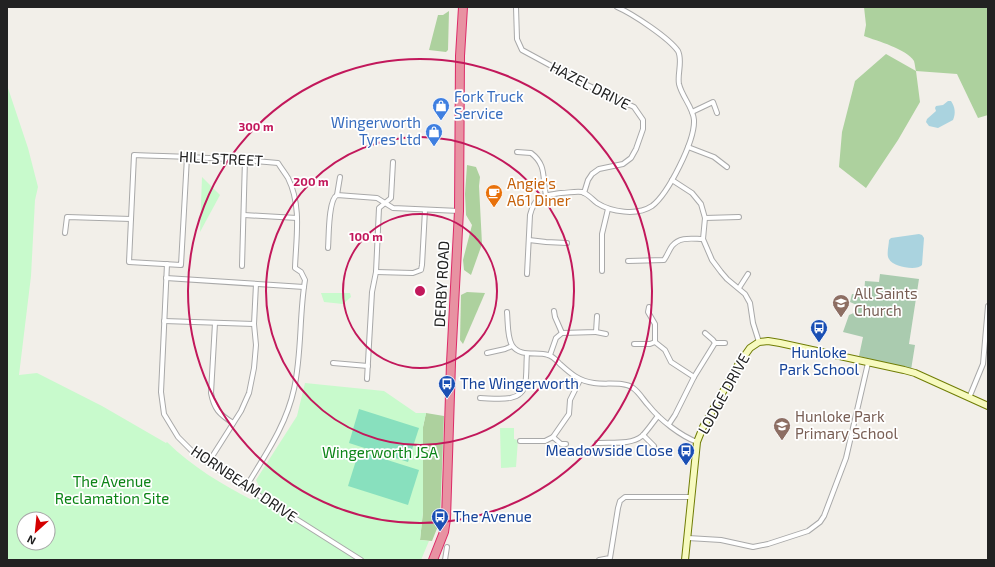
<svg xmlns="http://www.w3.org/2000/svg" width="995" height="567" font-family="'Exo 2',sans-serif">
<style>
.forest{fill:#add19e}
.cemetery{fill:#aacbaf}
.park{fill:#c8facc;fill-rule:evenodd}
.pitch{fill:#88e0be}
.water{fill:#aad3df}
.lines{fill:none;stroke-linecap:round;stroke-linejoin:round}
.street-casing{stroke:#a9a9a9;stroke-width:6}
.secondary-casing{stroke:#707d05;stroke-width:8}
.highway-casing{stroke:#dc2a67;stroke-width:10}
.street{stroke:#fff;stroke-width:4}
.secondary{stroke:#f7fabf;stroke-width:6}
.highway{stroke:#e892a2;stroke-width:8}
.ring{fill:none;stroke:#c2185b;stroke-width:2}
.labels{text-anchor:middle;stroke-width:3.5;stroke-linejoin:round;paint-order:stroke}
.street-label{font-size:15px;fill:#222;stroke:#fff}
.shop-label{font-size:15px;fill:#366cbe;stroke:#fff;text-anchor:start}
.food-label{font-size:15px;fill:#c56008;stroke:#fff;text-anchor:start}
.education-label{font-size:15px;fill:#785e54;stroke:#fff;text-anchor:start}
.transit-label{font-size:15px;fill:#164399;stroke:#fff;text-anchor:start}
.park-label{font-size:15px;fill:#0c8416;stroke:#fff}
.centre{fill:#c2185b;stroke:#fff;stroke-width:2}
.ring-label{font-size:12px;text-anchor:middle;font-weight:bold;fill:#c2185b;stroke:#fff;stroke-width:3.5;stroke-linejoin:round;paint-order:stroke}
</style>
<rect width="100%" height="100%" fill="#f2efe9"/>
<g class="forest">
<path d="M864 7H988V115L978 118 957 74 916 71 920 102 898 140 866 188 839 167 842 132 855 81 886 54 916 71C915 68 915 64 914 61 907 49 877 41 864 36L866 25Z"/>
<path d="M449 11 448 50 446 52 429 50 438 15H443Z"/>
<path d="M467 165 476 167 480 177 479 186 482 244 471 275 464 270 463 260 472 225 466 215 465 194Z"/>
<path d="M467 292 485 293 463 344 460 340 461 295Z"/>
<path d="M426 413 444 416 440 521 432 541 420 540 423 512V427Z"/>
</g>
<path class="cemetery" d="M880 274 919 279 909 344 915 345 911 370 859 356 863 337 843 332 849 315 856 312 859 306 850 302 852 294 864 295 865 281 879 282Z"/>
<g class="park">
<path d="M7 85 28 148 38 187 35 200 31 276 19 375 37 373 102 406 166 443 167 442C192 467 222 484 252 500L259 486 256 480 297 416 305 383 384 391 416 413H426L423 427V512L420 540 429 541 421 560H7ZM24 519H48V543H24Z"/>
<path d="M202 177 220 195 200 232Z"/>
<path d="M321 293H350L351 297 343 304 324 302Z"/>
<path d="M500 428H514V439L518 440 516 467 501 468Z"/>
</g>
<g class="pitch">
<path d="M359 409 419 428 408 462 349 443Z"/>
<path d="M359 451 419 470 408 505 348 486Z"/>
</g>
<g class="water">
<path d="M948 101H951C955 107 956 113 953 120L938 128 929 126 926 122 927 119 936 111 935 108 936 106 943 105Z"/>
<path d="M919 234 922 235 924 238 922 265C917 271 893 267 889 259 886 255 889 245 889 240L891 238Z"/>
</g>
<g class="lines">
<defs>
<g id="street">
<path d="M516 7 517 39 522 50 583 83 634 107 643 120V129L636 149 631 158 623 164 599 169 592 174 588 180 584 193"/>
<path d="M692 112 713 102 717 113"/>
<path d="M688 147 714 157 727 167"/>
<path d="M517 152 531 153C547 165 542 178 546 195"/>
<path d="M187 157 181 265 129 262 134 155C182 157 230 158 278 163 281 168 285 173 288 178 302 206 296 238 295 268L301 272 305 280C299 316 302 353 294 389 286 426 265 455 246 487"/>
<path d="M672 180 692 193 701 204 705 218 703 239 712 260 721 272 727 279 745 294 750 303 753 323 759 342"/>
<path d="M337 195 340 177"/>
<path d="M244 215 297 218"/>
<path d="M705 218 739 217"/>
<path d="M65 233 67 217 131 219"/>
<path d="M529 240 546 242 567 243"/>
<path d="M328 248C329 237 328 200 337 195L377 198 393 208 459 211"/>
<path d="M628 261 664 260C667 256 669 250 672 246 680 236 693 239 703 239"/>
<path d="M167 264 161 392 164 414 178 437 194 453 206 462 361 560"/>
<path d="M242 266 245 159"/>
<path d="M602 271V234L608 209"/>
<path d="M376 272 413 273 421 270 422 265 425 210"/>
<path d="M527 274 530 215C535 195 543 196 561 193 568 193 575 191 582 192 588 194 592 199 597 203 611 212 637 216 652 206 668 194 695 141 694 120 693 107 682 97 679 84 677 74 683 61 678 51 669 38 633 14 617 7"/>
<path d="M166 278 304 287"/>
<path d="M739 288 748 274"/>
<path d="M649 307 648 312 655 324V342L665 350 671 362 694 377"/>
<path d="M554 311 555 317 562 333 596 332 597 316"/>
<path d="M507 312C508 322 507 337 512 345 520 358 537 351 548 355 553 356 557 361 560 364 571 374 579 381 594 383 606 385 623 381 633 388 640 393 643 400 649 406 660 420 681 436 697 442"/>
<path d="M164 321 254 324"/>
<path d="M215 323 211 393C214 409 219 414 233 423"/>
<path d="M596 332 606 334"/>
<path d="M715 343H725"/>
<path d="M634 344H650L655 342"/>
<path d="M487 353 505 349 512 346"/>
<path d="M550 355 556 338 562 333"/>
<path d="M333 363 368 366"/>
<path d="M367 379 372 292 376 272 379 208 391 198 393 162"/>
<path d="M480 398C493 398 521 404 525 385 527 375 526 364 527 354"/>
<path d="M969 398 983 364 988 306"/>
<path d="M669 424 675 415 694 377 715 343 713 340 705 333"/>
<path d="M643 435 654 446"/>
<path d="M553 437 569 414 570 400 580 380"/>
<path d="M520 441H545L553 437 561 444H566"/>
<path d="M597 443C611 442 631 445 642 436 648 430 653 422 658 416"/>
<path d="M208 463 241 411 249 393 254 368 256 345 254 324 256 284"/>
<path d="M688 538 721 540 753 547 768 544 808 531 820 522 824 516 846 458 868 363"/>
<path d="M445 560 447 547"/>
<path d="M599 560 610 558 618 508 620 501 625 497H690"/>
</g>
<path id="secondary" d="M685 560 696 452 697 442 703 427 738 365 750 348 759 342 768 341 780 343 904 370 915 373 988 406"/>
<path id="highway" d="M433 560 444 532 446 519 451 363 459 211 460 56 463 7"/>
</defs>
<use href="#street" class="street-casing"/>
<use href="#secondary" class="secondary-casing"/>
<use href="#highway" class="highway-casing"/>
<use href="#street" class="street"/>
<use href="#secondary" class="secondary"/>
<use href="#highway" class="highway"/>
</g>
<g class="ring">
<circle cx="420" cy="291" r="77"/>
<circle cx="420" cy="291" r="154"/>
<circle cx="420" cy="291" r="232"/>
</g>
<defs>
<symbol id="shop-pin" viewBox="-11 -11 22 30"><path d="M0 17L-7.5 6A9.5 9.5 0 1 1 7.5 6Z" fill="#3f7fe0" stroke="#fff"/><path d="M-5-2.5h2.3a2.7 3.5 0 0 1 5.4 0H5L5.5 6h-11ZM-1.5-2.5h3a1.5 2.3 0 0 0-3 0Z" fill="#fff"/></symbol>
<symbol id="cafe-pin" viewBox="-11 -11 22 30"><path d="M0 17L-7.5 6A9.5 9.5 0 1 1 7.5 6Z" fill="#e8710a" stroke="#fff"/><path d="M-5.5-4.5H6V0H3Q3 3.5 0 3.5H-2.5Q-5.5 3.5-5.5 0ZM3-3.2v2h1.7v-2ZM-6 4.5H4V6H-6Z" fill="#fff"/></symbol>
<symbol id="school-pin" viewBox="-11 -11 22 30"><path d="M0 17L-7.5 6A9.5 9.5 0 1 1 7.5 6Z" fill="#8d6e63" stroke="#fff"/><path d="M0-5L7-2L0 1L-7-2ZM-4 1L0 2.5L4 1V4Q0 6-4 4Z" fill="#fff"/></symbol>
<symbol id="bus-pin" viewBox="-11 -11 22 30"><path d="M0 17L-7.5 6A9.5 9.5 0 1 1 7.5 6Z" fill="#1a4fb4" stroke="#fff"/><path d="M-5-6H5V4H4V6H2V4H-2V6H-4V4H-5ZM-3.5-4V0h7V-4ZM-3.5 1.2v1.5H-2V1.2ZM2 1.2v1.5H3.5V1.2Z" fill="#fff"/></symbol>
</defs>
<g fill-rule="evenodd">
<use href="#shop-pin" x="431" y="96" width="20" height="27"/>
<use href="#shop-pin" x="424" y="122" width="20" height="27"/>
<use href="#cafe-pin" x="484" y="183" width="20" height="27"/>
<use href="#school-pin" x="831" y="293" width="20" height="27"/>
<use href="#bus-pin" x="809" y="318" width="20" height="27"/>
<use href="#bus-pin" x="437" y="374" width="20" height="27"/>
<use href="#school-pin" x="772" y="416" width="20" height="27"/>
<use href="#bus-pin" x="676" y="441" width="20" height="27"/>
<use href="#bus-pin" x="430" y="507" width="20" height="27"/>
</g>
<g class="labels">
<g class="street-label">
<text transform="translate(590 86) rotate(27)" y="5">HAZEL DRIVE</text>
<text transform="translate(221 159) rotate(3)" y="5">HILL STREET</text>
<text transform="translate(442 284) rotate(-87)" y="5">DERBY ROAD</text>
<text transform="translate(724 394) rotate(-61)" y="5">LODGE DRIVE</text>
<text transform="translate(244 484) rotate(34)" y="5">HORNBEAM DRIVE</text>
</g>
<g class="shop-label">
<text x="454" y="102">Fork Truck<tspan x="454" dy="17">Service</tspan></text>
<text x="421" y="128" text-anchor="end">Wingerworth<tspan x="421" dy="17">Tyres Ltd</tspan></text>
</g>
<g class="food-label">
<text x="507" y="189">Angie's<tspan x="507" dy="17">A61 Diner</tspan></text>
</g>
<g class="education-label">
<text x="854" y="299">All Saints<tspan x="854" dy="17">Church</tspan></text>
<text x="795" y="422">Hunloke Park<tspan x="795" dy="17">Primary School</tspan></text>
</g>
<g class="transit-label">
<text x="819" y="358" text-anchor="middle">Hunloke<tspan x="819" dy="17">Park School</tspan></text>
<text x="460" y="389">The Wingerworth</text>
<text x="673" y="456" text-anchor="end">Meadowside Close</text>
<text x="453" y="522">The Avenue</text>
</g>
<g class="park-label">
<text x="380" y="458">Wingerworth JSA</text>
<text x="112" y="487">The Avenue<tspan x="112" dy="17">Reclamation Site</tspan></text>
</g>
</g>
<circle cx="420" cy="291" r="6" class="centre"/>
<g class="ring-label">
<text x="256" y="131">300 m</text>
<text x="311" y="186">200 m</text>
<text x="366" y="241">100 m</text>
</g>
<rect width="995" height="567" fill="none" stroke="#222222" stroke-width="16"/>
<g transform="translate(36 531) rotate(207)"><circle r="19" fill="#ffffff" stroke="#a7a7a7"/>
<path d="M0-3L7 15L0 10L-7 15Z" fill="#d40000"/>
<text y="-6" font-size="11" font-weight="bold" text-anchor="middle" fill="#222222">N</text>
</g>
</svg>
